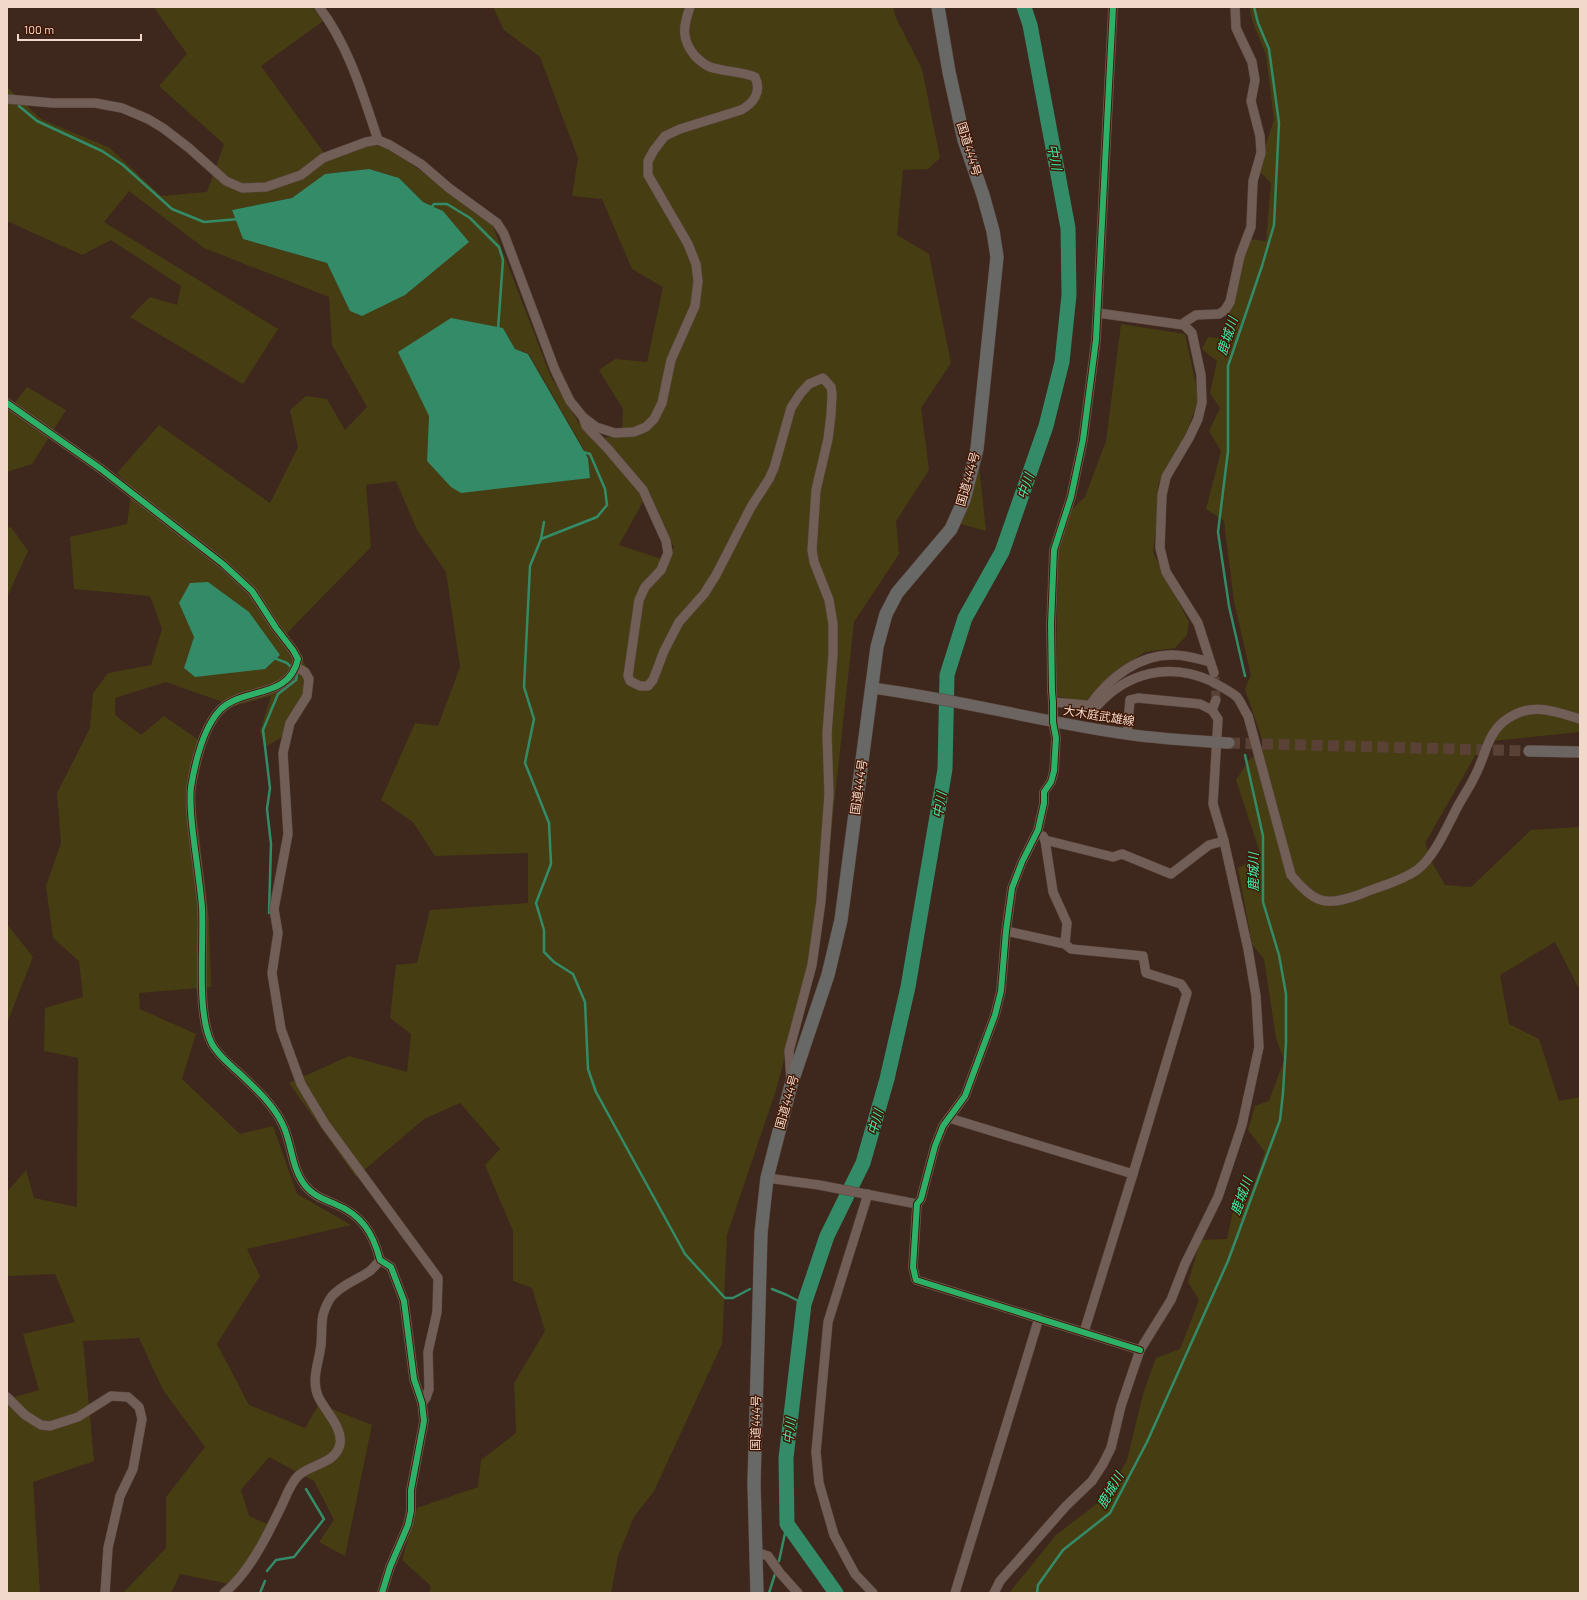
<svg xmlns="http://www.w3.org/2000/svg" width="1587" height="1600" font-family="Barlow,'Noto Sans JP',sans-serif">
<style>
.green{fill:#463e12;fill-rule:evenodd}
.water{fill:#338b68}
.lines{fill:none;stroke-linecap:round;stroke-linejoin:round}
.stream{stroke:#338b68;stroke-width:2.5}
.river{stroke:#338b68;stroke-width:15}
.minor-tunnel{stroke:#594136;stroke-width:9;stroke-dasharray:9 4.5;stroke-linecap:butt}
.major-tunnel{stroke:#594136;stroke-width:11;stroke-dasharray:11 5.5;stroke-linecap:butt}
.minor-casing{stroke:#59453d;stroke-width:10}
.major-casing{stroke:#59453d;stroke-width:12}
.highway-casing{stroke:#59453d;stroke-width:14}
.minor{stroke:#715e57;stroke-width:9}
.major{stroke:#6c6460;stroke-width:11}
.highway{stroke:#686866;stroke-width:13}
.cycleway-casing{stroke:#401805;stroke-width:8}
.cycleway{stroke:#2db169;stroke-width:6}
.labels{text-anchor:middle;stroke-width:3;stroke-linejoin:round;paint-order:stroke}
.street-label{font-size:12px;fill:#f2d7cb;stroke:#401805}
.water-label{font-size:13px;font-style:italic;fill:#3deeb0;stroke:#401805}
</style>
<rect width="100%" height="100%" fill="#3e271c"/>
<g class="green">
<path d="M158 7H312L323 21 261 66 324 153 354 142 390 148 492 224 551 377 579 423 599 441 622 430 623 409 599 370 615 359 647 362 663 287 632 269 602 199 572 196 578 158 540 57 504 30 493 7H893L896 18 922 69 940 158 928 169 903 170 897 235 929 254 951 363 921 408 929 470 896 521 899 554 854 622 822 916 776 1090 727 1235 722 1344 654 1491 634 1517 618 1556 611 1593H429L431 1586 402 1560 417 1508 478 1487 481 1460 516 1433 514 1383 545 1331 532 1288 513 1281V1231L485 1165 500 1149 460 1103 424 1119 356 1177 289 1083 349 1056 407 1072 411 1034 390 1018 396 965 417 963 430 910 528 903V853L435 856 413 822 381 800 415 723 438 726 460 667 446 572 417 530 396 481 366 485 371 547 287 633 310 673V693L287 734 265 747 260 731 271 696 234 706 166 682 115 698V715L141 735 164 716 206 745 194 791 209 919 211 987 139 993 140 1009 196 1034 182 1079 240 1134 273 1126 297 1194 351 1225 247 1249 260 1276 217 1344 249 1405 305 1428 319 1404 372 1425 345 1556 319 1542 334 1520 314 1481 269 1457 241 1490 249 1516 274 1527 239 1586 180 1574 171 1593H123L166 1548V1497L205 1447 163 1390 139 1338 83 1341 94 1461 33 1482 40 1593H7V1399L39 1390 23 1334 75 1322 55 1274 7 1276V1192L26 1170 34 1198 77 1207 78 1058 44 1051 45 1008 83 997 79 961 53 938 46 886 61 843 57 793 90 728 93 693 108 673 151 665 162 629 150 596 74 589 70 537 127 524 132 488 117 473 159 425 270 503 298 447 290 410 306 396 327 399 345 430 367 407 332 345 329 297 204 248 129 191 104 222 278 329 243 384 130 317 150 297 177 305 181 286 111 240 82 255 7 221V87L41 119 110 148 161 196 207 192 224 144 159 86 187 54 155 9ZM369 169 399 178 423 202 443 211 350 311 327 263 243 239 232 210 292 198 325 174ZM503 328 515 349 529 354 588 457 590 478 427 461 429 416ZM644 500 674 547 665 560 619 545ZM194 637 195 677 184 668Z"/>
<path d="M1249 7H1580V732L1483 742 1425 843 1433 864 1445 885 1471 887 1531 830 1580 827V991L1555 942 1500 975 1509 1024 1539 1039 1559 1101 1580 1097V1593H1009L1056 1535 1107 1496 1127 1460 1143 1394 1156 1358 1180 1349 1199 1300 1188 1282 1201 1240 1227 1239 1235 1202 1250 1196 1265 1152 1248 1130 1255 1106 1269 1101 1284 1060 1276 1038 1264 959 1252 944 1238 868 1261 856 1236 780 1249 760 1265 748 1245 689 1251 675 1234 602 1224 521 1206 509 1221 451 1209 431 1220 408 1210 393 1217 361 1202 349 1208 337 1234 340 1235 327 1226 313 1248 239 1266 241 1271 183 1259 171 1264 150 1274 120 1266 55 1253 23Z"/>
<path d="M1121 324 1185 334 1199 399 1186 433 1158 485 1157 520 1153 553 1189 622 1187 635 1175 648 1145 652 1112 674 1087 702 1056 696 1058 547 1072 509 1085 497 1106 441Z"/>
<path d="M27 387 66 410 32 464 7 472V413Z"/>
<path d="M979 466 986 531 961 524Z"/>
<path d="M11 527 28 551 7 597V528Z"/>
<path d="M7 924 33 957 7 1023Z"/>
</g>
<g class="water">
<path d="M369 169 399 178 423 202 443 211 469 242 405 295 362 316 350 311 327 263 243 239 232 210 292 198 325 174Z"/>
<path d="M451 318 503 328 515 349 528 354 588 458 590 478 461 493 451 487 427 461 429 416 398 352Z"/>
<path d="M208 582 249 612 280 655 265 669 195 677 184 668 194 637 179 603 190 583Z"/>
</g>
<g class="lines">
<g class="stream">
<path d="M19 106 37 121 102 151 123 165 172 209 204 222 239 219"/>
<path d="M431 208 434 204H447L470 218 499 247 503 260 498 329"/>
<path d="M544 522 541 539 530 566 524 687 534 719 525 763 549 823 551 864 536 903 544 930V952L554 962 573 974 585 1002 588 1069 596 1092 685 1254 725 1298H733L750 1289"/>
<path d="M541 539 597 517 607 505 605 489 590 454 583 452"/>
<path d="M274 658 287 663 292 668"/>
<path d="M1245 676 1229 606 1218 532 1228 451V366L1262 266 1274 225 1279 123 1269 49 1258 23 1254 7"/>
<path d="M269 913 271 844 267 809 270 788 263 730 278 694 296 680 297 674 295 672"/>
<path d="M772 1289 787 1295 804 1304"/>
<path d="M779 1561 787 1524"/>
<path d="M267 1571 276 1560 294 1557 324 1519 306 1489"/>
<path d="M260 1593 265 1581"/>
<path d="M769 1593 775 1574"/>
<path d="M1037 1593 1038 1585 1063 1550 1110 1513 1147 1442 1228 1261 1280 1120 1283 1093 1286 1043V994L1279 955 1263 902V836L1245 755"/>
</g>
<path class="river" d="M836 1593 787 1524 786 1458 804 1304 827 1236 863 1163 887 1079 908 987 945 769 947 675 965 618 1002 552 1046 426 1062 362 1069 295 1068 228 1030 25 1024 7"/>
<path class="minor-tunnel" d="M1215 677 1216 700"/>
<path class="major-tunnel" d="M1229 743 1529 751"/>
<defs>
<g id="minor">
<path d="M319 7C349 46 363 95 378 140"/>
<path d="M1113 7 1096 340 1083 440 1071 497 1054 550 1051 624 1052 691 1053 702V722L1056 738 1054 771 1051 782 1044 792V803L1038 830 1022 862 1012 888 1006 931 1001 991 995 1015 965 1096 943 1126 935 1146 921 1199 917 1204 913 1267 916 1280 1140 1350"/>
<path d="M7 99 53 103H95L122 108 148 119 163 128 189 148 226 181 242 188 266 187 301 175 323 158 366 142 378 140 390 145 421 164 449 188 497 223 504 234 555 370 570 401 583 417 596 427 615 433 634 432 646 427 654 419 662 403 671 360 695 306 698 281 696 264 688 244 648 175V161L654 150 665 136 680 129 741 110C754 103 762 91 755 77 741 71 725 72 710 67 705 65 699 60 695 56 681 39 683 27 690 7"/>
<path d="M1098 313 1184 325 1192 333 1201 375 1202 402 1198 419 1189 438 1166 477 1162 495 1160 548 1166 572 1198 623 1214 673"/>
<path d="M1184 325 1185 322 1196 315 1219 314 1225 310 1230 302 1240 256 1251 227 1253 181 1261 153 1260 136 1251 101 1255 80 1252 62 1236 28 1235 7"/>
<path d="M7 403 101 469 223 564 252 591 276 628 293 650 298 659C289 700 244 686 220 710 203 728 195 763 191 787 189 805 192 824 194 842 197 864 200 885 202 907 204 944 196 1014 212 1044 218 1055 228 1063 237 1071 253 1086 272 1103 282 1123 292 1142 291 1167 304 1184 312 1195 323 1199 335 1204 362 1215 373 1233 380 1260L391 1267 404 1301 414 1379 422 1403 424 1421 411 1490V1511L408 1525 390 1567 382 1593"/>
<path d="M583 417 586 426 608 449 643 490 666 541 668 553 661 570 645 587 639 600 628 676 630 681 640 686H648L653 680 664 651 679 622 704 594 716 575 751 507 769 479 774 468 791 408 800 394 809 384 823 378 831 387 832 394 831 415 828 439 816 490 812 550 814 562 829 600 833 624V654L827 734 829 794 821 901 812 965 789 1051 791 1080"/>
<path d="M296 667 305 672 309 679 307 696 290 723 283 753 288 834 274 909 278 933 272 973 281 1029 301 1084 325 1124 438 1278 437 1312 428 1352 429 1389 426 1398 422 1403"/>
<path d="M1053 702 1097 706C1127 672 1170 662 1211 681 1219 686 1229 690 1237 697 1241 702 1244 710 1248 716L1291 875C1315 904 1326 907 1361 894 1380 886 1400 882 1417 870 1435 857 1448 824 1459 804 1466 792 1474 780 1479 767 1486 751 1489 734 1503 722 1530 701 1551 710 1580 719"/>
<path d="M1090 705C1109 678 1139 654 1174 655 1186 655 1199 659 1210 662"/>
<path d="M1212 710 1216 700"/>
<path d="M1127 734 1130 700"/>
<path d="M1045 840 1113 857 1122 854 1171 874 1209 845 1224 841"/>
<path d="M1006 931 1065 944 1067 923 1053 892 1045 840 1043 836"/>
<path d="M1065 944 1071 949 1143 956 1146 973 1181 984 1187 993 1133 1174 1084 1332"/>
<path d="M949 1118 1133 1174"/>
<path d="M767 1178 819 1185 917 1204"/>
<path d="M868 1194 828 1322 816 1452 819 1483 834 1535 855 1574 873 1593"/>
<path d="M7 1397 25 1415 41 1425 50 1426 78 1417 111 1396 128 1397 139 1407 142 1419 133 1469 120 1496 108 1548 105 1593"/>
<path d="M756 1552 768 1556 780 1573 798 1593"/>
<path d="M224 1593C248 1574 266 1538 279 1511 285 1500 289 1485 298 1476 310 1464 336 1464 340 1444 343 1427 324 1410 318 1396 311 1379 319 1362 321 1345 322 1335 321 1325 323 1315 325 1308 328 1301 332 1296 343 1284 357 1280 370 1271 373 1268 377 1264 380 1260"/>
<path d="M955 1593 1039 1318"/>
<path d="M994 1593 1000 1581 1066 1506 1092 1481 1103 1464 1111 1448 1121 1406 1140 1350 1171 1300 1185 1264 1218 1197 1242 1125 1259 1047 1256 996 1248 949 1224 841 1213 804 1218 719 1212 710 1200 704 1138 698 1130 700"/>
</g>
<g id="major">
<path d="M872 688C957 699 1041 722 1126 734 1160 739 1195 741 1229 743"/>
<path d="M1529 751 1580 752"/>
</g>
<path id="highway" d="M757 1593 754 1483 761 1233 767 1178 791 1085 828 975 841 920 877 647 886 614 897 593 951 529 964 500 977 449 997 257 993 231 983 195 964 140 949 72 938 7"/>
</defs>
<use href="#minor" class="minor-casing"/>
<use href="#major" class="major-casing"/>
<use href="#highway" class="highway-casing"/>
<use href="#minor" class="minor"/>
<use href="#major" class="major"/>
<use href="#highway" class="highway"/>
<defs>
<g id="cycleway">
<path d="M1113 7 1096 340 1083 440 1071 497 1054 550 1051 624 1052 691 1053 702V722L1056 738 1054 771 1051 782 1044 792V803L1038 830 1022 862 1012 888 1006 931 1001 991 995 1015 965 1096 943 1126 935 1146 921 1199 917 1204 913 1267 916 1280 1140 1350"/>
<path d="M7 403 101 469 223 564 252 591 276 628 293 650 298 659C289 700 244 686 220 710 203 728 195 763 191 787 189 805 192 824 194 842 197 864 200 885 202 907 204 944 196 1014 212 1044 218 1055 228 1063 237 1071 253 1086 272 1103 282 1123 292 1142 291 1167 304 1184 312 1195 323 1199 335 1204 362 1215 373 1233 380 1260L391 1267 404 1301 414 1379 422 1403 424 1421 411 1490V1511L408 1525 390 1567 382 1593"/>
</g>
</defs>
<use href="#cycleway" class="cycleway-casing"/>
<use href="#cycleway" class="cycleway"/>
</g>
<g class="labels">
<g class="street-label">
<text transform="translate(969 149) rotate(73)" y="4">国道444号</text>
<text transform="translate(968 479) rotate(-74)" y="4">国道444号</text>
<text transform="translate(1099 716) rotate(9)" y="4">大木庭武雄線</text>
<text transform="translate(859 787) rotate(-82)" y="4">国道444号</text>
<text transform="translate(787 1102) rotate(-74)" y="4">国道444号</text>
<text transform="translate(756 1423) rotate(-89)" y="4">国道444号</text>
</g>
<g class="water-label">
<text transform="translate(1055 157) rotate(79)" y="5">中川</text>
<text transform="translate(1227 336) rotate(-72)" y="5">鹿城川</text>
<text transform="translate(1025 486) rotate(-71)" y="5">中川</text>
<text transform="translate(939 805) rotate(-80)" y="5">中川</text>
<text transform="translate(1253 872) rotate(-90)" y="5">鹿城川</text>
<text transform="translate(875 1122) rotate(-74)" y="5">中川</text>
<text transform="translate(1241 1196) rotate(-70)" y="5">鹿城川</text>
<text transform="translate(789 1431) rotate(-83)" y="5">中川</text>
<text transform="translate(1110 1490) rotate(-60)" y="5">鹿城川</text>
</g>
</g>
<rect width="1587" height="1600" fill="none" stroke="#f2d7cb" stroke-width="16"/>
<path d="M18 34v6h123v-6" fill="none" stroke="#f2d7cb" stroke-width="2"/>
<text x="24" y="34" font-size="12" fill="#f2d7cb" stroke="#401805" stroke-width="3" paint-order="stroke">100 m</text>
</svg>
